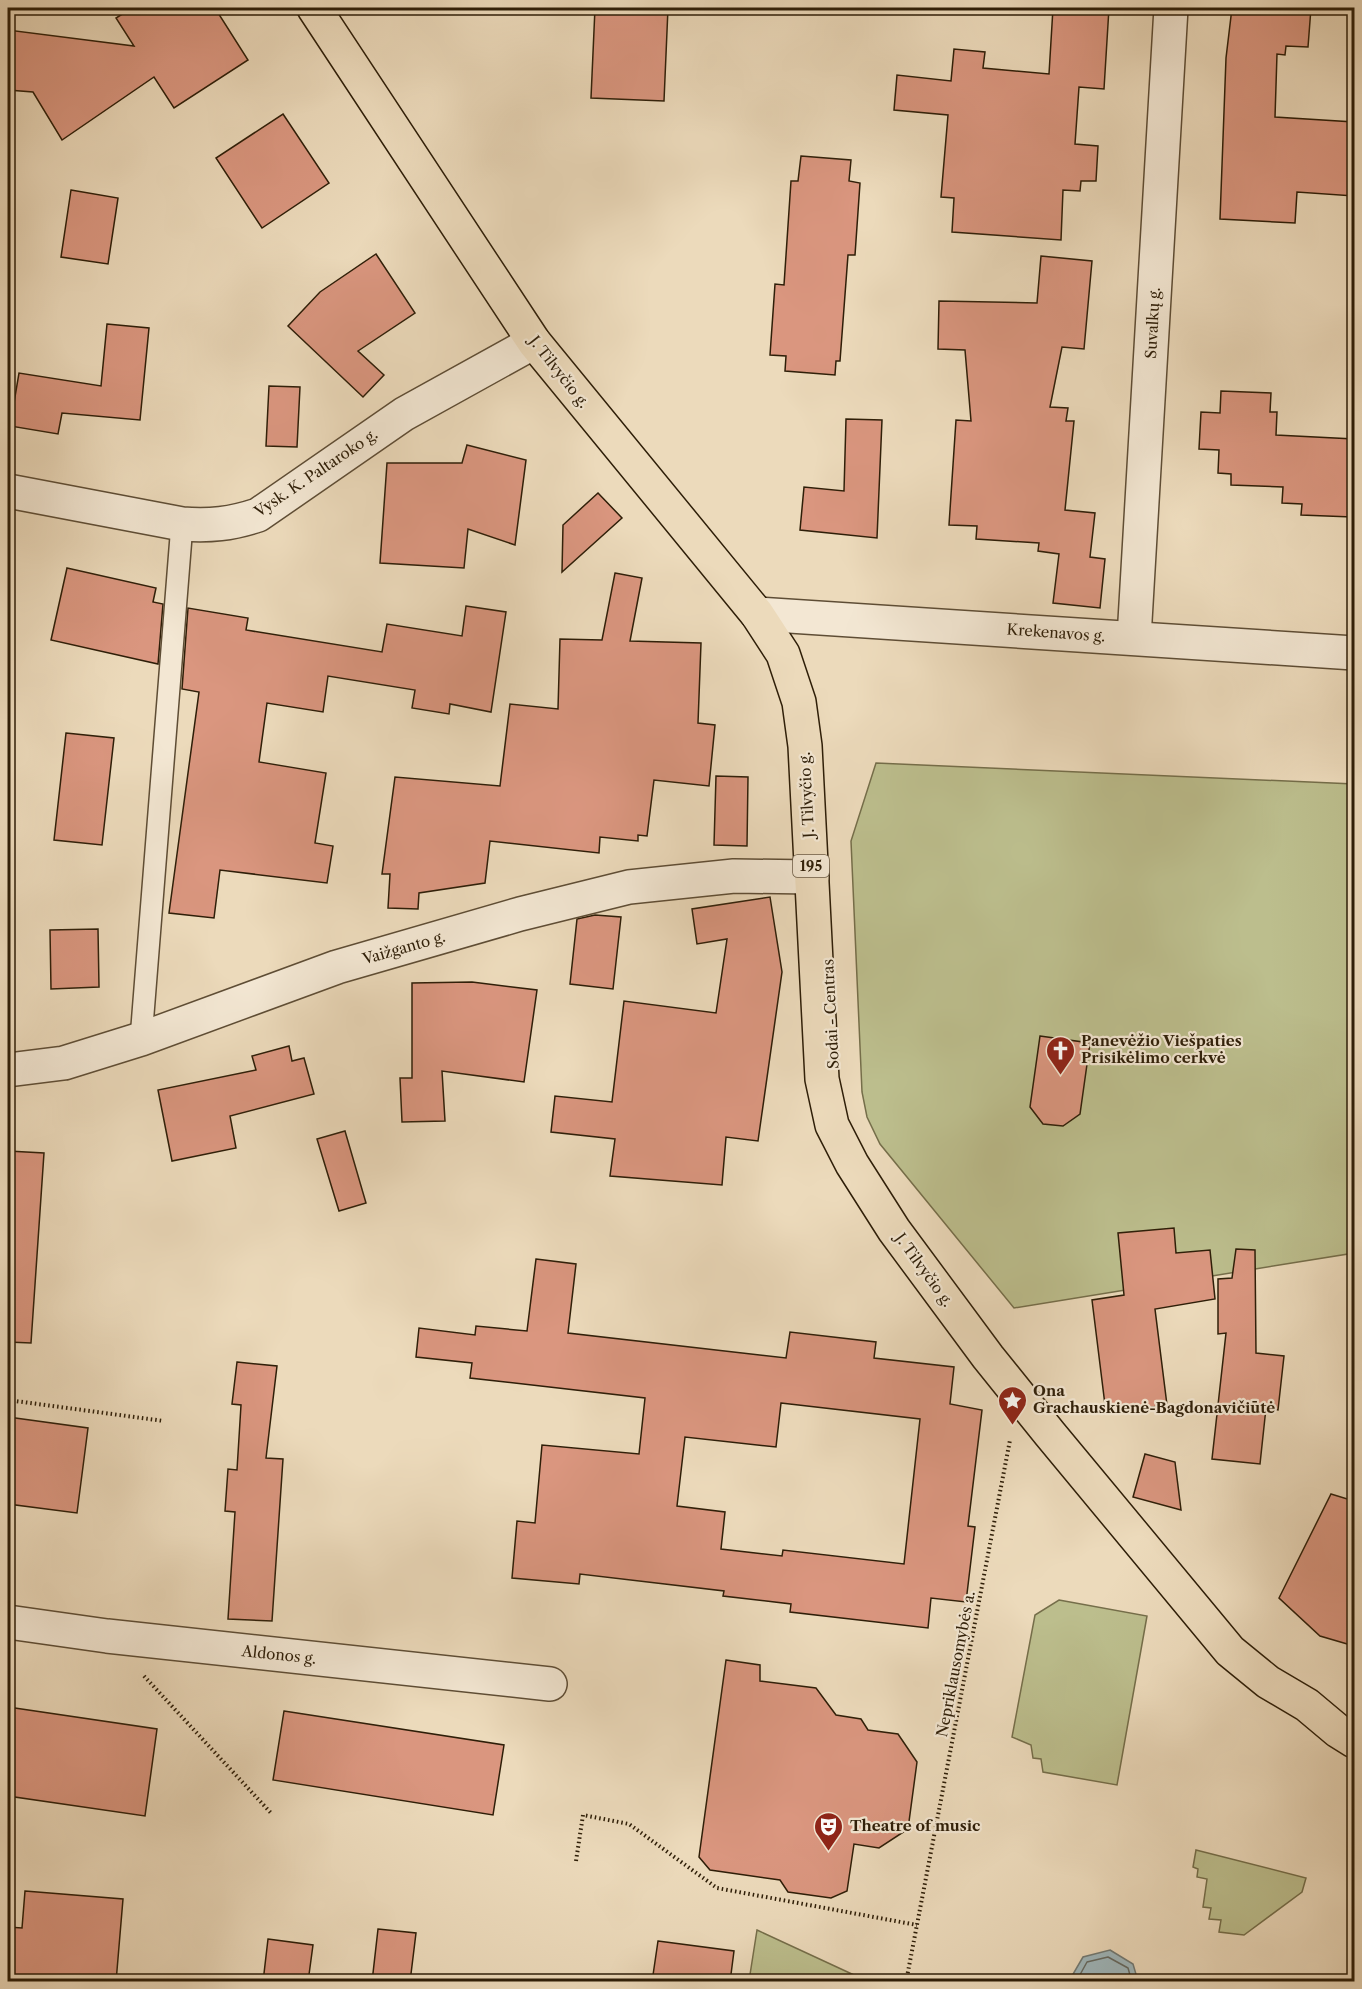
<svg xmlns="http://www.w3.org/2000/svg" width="1362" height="1989" font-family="'Libre Caslon Text',serif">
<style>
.green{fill:#bcbe8d;stroke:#756e4a;stroke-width:1.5}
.water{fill:#9fb7bc;stroke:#727a74;stroke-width:1.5}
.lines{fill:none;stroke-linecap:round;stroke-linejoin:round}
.shore{stroke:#666a62;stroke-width:1.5}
.building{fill:#da967f;stroke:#2e1e08;stroke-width:1.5;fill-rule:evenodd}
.lane-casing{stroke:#5e4d35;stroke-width:24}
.street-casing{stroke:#5e4d35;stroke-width:36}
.primary-casing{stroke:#2e1e08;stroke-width:36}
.path{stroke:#2e1e08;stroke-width:4;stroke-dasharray:1.5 3;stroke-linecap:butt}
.lane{stroke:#f3e7d3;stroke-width:21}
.street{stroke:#f3e7d3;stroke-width:33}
.primary{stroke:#ecdabb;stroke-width:33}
.labels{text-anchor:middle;stroke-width:4.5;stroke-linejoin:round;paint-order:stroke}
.shield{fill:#f3e7d3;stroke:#695a45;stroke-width:1.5}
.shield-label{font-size:14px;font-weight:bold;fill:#2e1e08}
.street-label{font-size:15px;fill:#2e1e08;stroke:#f3e7d3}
.poi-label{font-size:15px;font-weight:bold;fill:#2e1e08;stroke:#f3e7d3;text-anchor:start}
</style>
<rect width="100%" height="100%" fill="#ecdabb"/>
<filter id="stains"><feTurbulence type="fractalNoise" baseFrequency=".00333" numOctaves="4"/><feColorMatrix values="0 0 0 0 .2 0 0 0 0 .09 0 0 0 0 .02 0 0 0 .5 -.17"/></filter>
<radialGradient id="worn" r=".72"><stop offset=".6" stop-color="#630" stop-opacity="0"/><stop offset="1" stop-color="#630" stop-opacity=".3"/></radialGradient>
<g class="green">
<path d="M876 763 1354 784V1253L1014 1308 880 1144 867 1117 862 1092 851 841Z"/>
<path d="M1059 1600 1147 1616 1117 1785 1043 1772 1041 1759 1033 1758 1031 1745 1012 1737 1035 1615Z"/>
<path d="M1196 1850 1306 1878 1302 1892 1244 1935 1219 1932 1221 1920 1209 1919 1211 1908 1203 1907 1207 1879 1197 1877 1198 1869 1193 1867Z"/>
<path d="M757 1930 867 1981H749Z"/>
</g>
<path class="water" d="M1110 1950 1133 1964 1138 1981H1069L1083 1957Z"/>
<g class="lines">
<path class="shore" d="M1076 1982 1087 1962 1108 1957 1128 1968 1132 1982"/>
</g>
<g class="building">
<path d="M132 8H215L248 60 174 108 154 77 62 140 33 92 8 90V30L134 46 116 18Z"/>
<path d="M595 8H668L664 101 591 98Z"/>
<path d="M1053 8H1109L1104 89 1079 87 1075 144 1098 146 1096 181H1081L1080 191 1063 190 1061 240 952 232 954 198 941 197 948 115 894 110 897 75 951 81 954 49 985 52 983 68 1049 74Z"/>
<path d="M1232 8H1311L1308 47 1286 46 1285 55 1277 54 1275 117 1354 122V196L1297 192 1295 223 1220 219 1226 58Z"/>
<path d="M283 114 329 183 262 228 216 158Z"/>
<path d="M801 156 851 160 849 181 860 183 855 255H848L840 361H836L835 375 785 371 786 356 770 355 775 284 784 285 791 181H798Z"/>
<path d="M71 190 118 198 108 264 61 257Z"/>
<path d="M376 254 415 313 358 351 384 375 363 397 288 326 320 292Z"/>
<path d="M1041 256 1092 261 1084 349 1062 347 1050 407 1068 408 1066 421H1074L1065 510 1095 513 1090 557 1105 559 1100 608 1053 603 1059 554 1038 551 1039 543 976 539 977 526 949 525 956 420 971 421 965 350 938 349 939 301 1037 303Z"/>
<path d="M107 324 149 328 140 420 62 413 58 434 10 426 19 373 101 386Z"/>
<path d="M269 386 300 387 297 447 266 446Z"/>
<path d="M1221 391 1271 393 1270 412H1277L1276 435 1354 439V509H1352V517L1301 515 1302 504 1282 503 1283 487 1231 485V474L1218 473 1219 450 1199 449 1201 412 1220 413Z"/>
<path d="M846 419 882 420 877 538 800 530 804 487 844 491Z"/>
<path d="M467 445 526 460 515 545 468 529 464 568 380 563 387 463H462Z"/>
<path d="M598 493 622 518 562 572 563 525Z"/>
<path d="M67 568 156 588 153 602 163 604 158 664 51 640Z"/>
<path d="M615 573 642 578 630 641 701 643 698 723 715 725 709 786 654 780 647 836 638 835V841L600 837 599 853 490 841 485 883 419 893 418 909 388 908 390 874H382L395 777 500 786 510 704 558 709 560 639 602 640Z"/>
<path d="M466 606 506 612 491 712 450 704 449 714 412 708 415 690 328 676 323 712 267 703 259 762 326 773 315 843 333 846 327 883 220 870 214 918 169 913 199 692 182 689 188 608 248 618 246 630 382 652 387 624 462 636Z"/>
<path d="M66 733 114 738 102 845 54 840Z"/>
<path d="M716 776 748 777 747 846 714 845Z"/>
<path d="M770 897 782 972 758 1141 726 1137 722 1185 610 1176 615 1139 551 1132 555 1096 612 1102 624 1001 716 1013 727 939 697 944 692 909Z"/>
<path d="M595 915 621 917 613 989 570 984 577 919Z"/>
<path d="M98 929 99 987 51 989 50 930Z"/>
<path d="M472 982 537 990 524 1082 442 1071 445 1121 402 1122 400 1078H412V983Z"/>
<path d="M1040 1036 1090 1043 1080 1114 1063 1126 1043 1124 1030 1107Z"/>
<path d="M289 1046 292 1061 304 1058 314 1094 230 1116 236 1148 172 1161 158 1090 256 1070 252 1056Z"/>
<path d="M345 1131 366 1203 339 1211 317 1139Z"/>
<path d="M8 1151 44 1153 31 1343 8 1342Z"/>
<path d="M1174 1228 1176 1253 1210 1250 1215 1299 1155 1309 1167 1405 1106 1413 1092 1300 1124 1295 1118 1233Z"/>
<path d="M1236 1249 1255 1250 1256 1353 1284 1356 1278 1410 1266 1408 1260 1464 1212 1459 1226 1333 1218 1334V1279L1232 1278Z"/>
<path d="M536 1259 576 1264 568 1333 786 1358 790 1332 876 1342 874 1358 954 1367 950 1404 982 1410 968 1526 975 1527 966 1602 931 1598 928 1628 790 1612 791 1604 723 1596 724 1591 580 1574 579 1584 512 1578 517 1521 535 1523 542 1445 639 1454 645 1398 470 1378 472 1363 416 1357 419 1328 475 1335 476 1326 527 1331ZM781 1403 920 1419 904 1564 783 1550 782 1556 721 1549 725 1512 677 1506 685 1437 776 1447Z"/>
<path d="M237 1362 277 1366 266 1458 283 1459 272 1621 228 1619 235 1512 225 1511 228 1469 237 1470 241 1405 232 1404Z"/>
<path d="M8 1417 88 1428 77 1513 8 1504Z"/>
<path d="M1145 1454 1175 1462 1181 1510 1133 1497Z"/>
<path d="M1331 1494 1354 1501V1646L1320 1636 1279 1598Z"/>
<path d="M726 1660 760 1665V1681L816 1688 836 1715 861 1719 868 1730 898 1734 917 1762 908 1829 879 1848 854 1844 847 1891 831 1898 788 1892 780 1880 710 1870 699 1857Z"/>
<path d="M8 1707 157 1729 145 1816 8 1796Z"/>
<path d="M284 1711 504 1745 493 1815 273 1780Z"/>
<path d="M25 1891 123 1899 116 1982H8V1927L22 1928Z"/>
<path d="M378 1929 416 1933 410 1982H372Z"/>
<path d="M268 1939 313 1945 308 1982H263Z"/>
<path d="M658 1941 734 1951 730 1982H652Z"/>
</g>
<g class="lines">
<defs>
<path id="lane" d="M141 1039 182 524"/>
<g id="street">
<path d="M8 491 182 524C210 526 231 524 258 515L404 414 534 342"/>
<path d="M757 614 1354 653"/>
<path d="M1134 638 1171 8"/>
<path d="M8 1070 64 1063 141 1039 337 967 520 914 629 887 734 876 812 877"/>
<path d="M8 1622 107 1636 550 1684"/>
</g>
<path id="primary" d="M314 8 534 342 757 614 783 654 799 702 805 746 822 1079 832 1125 852 1164 894 1230 988 1357 1050 1434 1230 1651 1268 1682 1307 1705 1338 1731 1354 1741"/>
</defs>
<use href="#lane" class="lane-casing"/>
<use href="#street" class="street-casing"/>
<use href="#primary" class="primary-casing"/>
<g class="path">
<path d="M8 1400 164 1421"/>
<path d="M144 1676 271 1813"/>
<path d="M576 1861 583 1815 629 1824 717 1888 917 1925"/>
<path d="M906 1982 1010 1440"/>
</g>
<use href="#lane" class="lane"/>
<use href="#street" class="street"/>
<use href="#primary" class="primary"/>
</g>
<defs>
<symbol id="church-pin" viewBox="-11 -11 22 30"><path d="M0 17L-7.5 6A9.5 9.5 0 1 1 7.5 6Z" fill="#8f2418" stroke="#f3e7d3"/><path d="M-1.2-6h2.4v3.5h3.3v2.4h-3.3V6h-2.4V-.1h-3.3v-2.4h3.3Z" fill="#fff"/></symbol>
<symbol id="sight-pin" viewBox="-11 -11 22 30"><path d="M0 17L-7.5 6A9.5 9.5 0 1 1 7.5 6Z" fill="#8f2418" stroke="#f3e7d3"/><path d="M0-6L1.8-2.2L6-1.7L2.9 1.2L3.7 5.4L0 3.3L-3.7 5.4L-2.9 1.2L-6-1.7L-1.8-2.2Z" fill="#fff"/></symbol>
<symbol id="theatre-pin" viewBox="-11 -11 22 30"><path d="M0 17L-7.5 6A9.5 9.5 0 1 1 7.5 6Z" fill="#8f2418" stroke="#f3e7d3"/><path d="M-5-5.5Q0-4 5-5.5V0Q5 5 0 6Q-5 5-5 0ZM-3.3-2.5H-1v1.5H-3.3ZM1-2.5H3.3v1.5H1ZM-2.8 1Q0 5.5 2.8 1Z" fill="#fff"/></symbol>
</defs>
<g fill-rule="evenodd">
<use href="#church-pin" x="1044" y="1034" width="33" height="45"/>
<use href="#sight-pin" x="996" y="1384" width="33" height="45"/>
<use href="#theatre-pin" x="812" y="1810" width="33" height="45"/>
</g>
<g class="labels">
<rect class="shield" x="793" y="855" width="36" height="22" rx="4.5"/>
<g class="shield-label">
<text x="811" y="871">195</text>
</g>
<g class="street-label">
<text transform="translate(1153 323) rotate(-87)" y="5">Suvalkų g.</text>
<text transform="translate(559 372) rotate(52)" y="5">J. Tilvyčio g.</text>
<text transform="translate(316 473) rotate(-34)" y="5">Vysk. K. Paltaroko g.</text>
<text transform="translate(1056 633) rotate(4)" y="5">Krekenavos g.</text>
<text transform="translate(807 795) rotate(-93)" y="5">J. Tilvyčio g.</text>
<text transform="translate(404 948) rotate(-16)" y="5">Vaižganto g.</text>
<text transform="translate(831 1014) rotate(-93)" y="5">Sodai - Centras</text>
<text transform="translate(924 1270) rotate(54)" y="5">J. Tilvyčio g.</text>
<text transform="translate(279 1655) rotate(6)" y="5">Aldonos g.</text>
<text transform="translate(956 1664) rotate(-79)" y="5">Nepriklausomybės a.</text>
</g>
<g class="poi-label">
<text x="1081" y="1046">Panevėžio Viešpaties<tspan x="1081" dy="17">Prisikėlimo cerkvė</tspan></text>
<text x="1033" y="1396">Ona<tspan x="1033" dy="17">Grachauskienė-Bagdonavičiūtė</tspan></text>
<text x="850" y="1831">Theatre of music</text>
</g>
</g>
<rect width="1362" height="1989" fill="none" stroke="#ecdabb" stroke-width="30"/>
<rect x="9" y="9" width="1344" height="1971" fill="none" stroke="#2e1e08" stroke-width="3"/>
<rect x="15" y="15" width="1332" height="1959" fill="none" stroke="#2e1e08" stroke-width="1.5"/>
<rect width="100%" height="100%" filter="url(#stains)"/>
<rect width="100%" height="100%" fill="url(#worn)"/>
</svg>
